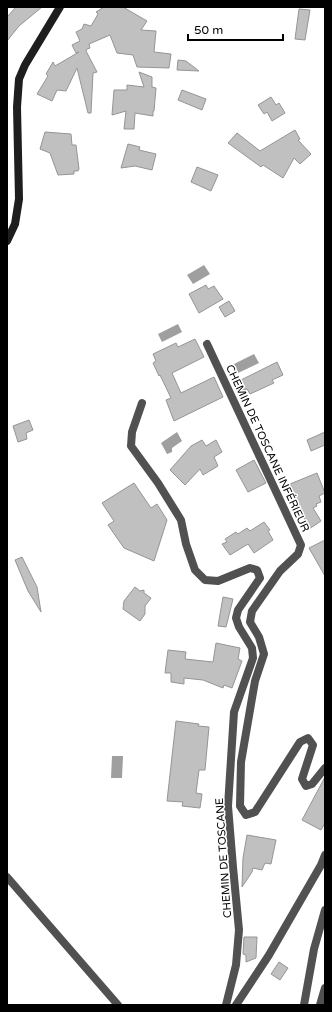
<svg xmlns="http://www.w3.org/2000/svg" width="332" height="1012" font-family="'Varela Round',sans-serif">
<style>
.water{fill:#9f9f9f}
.building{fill:#c0c0c0;stroke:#959595}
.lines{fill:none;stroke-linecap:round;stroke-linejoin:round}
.minor{stroke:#515151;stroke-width:8}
.secondary{stroke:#1e1e1e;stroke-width:8}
.labels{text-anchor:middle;stroke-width:3;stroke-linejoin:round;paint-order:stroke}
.street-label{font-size:11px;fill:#000;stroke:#fff}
</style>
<rect width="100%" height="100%" fill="#fff"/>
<g class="water">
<path d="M204 265 210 274 193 284 187 275Z"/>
<path d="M178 324 182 332 162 342 158 334Z"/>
<path d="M254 354 259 363 238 373 234 364Z"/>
<path d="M177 432 182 441 172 448V452L167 454 161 443Z"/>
<path d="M112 756H123L122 778H111Z"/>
</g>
<g class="building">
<path d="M16 7H42L19 26 7 41V17Z"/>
<path d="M104 7H123L147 21 141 30 156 31 154 52 171 54 169 68 137 67 133 55 117 53 110 35 89 44 90 48 87 49 86 51 97 72 93 73 91 113H88L77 68 66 91 57 90 52 101 37 94 48 76 46 74 53 62 55 66 79 52 76 53 72 45 80 41 76 32 82 29 84 24 91 26 98 14 96 12Z"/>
<path d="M299 9 310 10 305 40 295 39Z"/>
<path d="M178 60 186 61 199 71 177 70Z"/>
<path d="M139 72 152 77V87L156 88 154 111H153V116L135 113 134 129H124L126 111 112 115 114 90H127V85L144 87Z"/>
<path d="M182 90 206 99 202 110 178 100Z"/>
<path d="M271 97 276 105 279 103 285 113 272 121 267 112 264 114 258 105Z"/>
<path d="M295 130 300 139 298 140 311 154 300 164 294 158 283 178 263 165 261 167 228 143 237 133 260 151Z"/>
<path d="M45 132 71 134 72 145H76L79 169 78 171H74V174L58 175 50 153 40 149Z"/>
<path d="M128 144 140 147 139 150 156 154 152 170 135 166 121 168Z"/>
<path d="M197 167 218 175 211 191 191 182Z"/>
<path d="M206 285 208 289 214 286 223 299 199 313 189 294Z"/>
<path d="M229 301 235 311 225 317 219 307Z"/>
<path d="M195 339 204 357 172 373 181 393 214 377 223 397 174 421 166 400 171 398 160 375 159 376 153 363 156 361 153 354 176 343 178 347Z"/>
<path d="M277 362 283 375 272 380 274 383 250 394 247 389 243 390 237 382Z"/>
<path d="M29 420 33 430 26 433 27 439 18 442 13 426Z"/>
<path d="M325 432V445L311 451 307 440Z"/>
<path d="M202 440 206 446 216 440 222 452 214 457 218 466 203 475 200 469 185 485 170 470 191 446Z"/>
<path d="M254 460 266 483 248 492 236 470Z"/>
<path d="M317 473 325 493 319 496 321 502 316 504 317 506 313 508 321 521 309 529 292 491 293 490 290 484Z"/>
<path d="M134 483 151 508 157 504 167 520 154 561 124 548 108 525 114 521 102 503Z"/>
<path d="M264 522 270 530 268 531 273 540 254 553 248 544 230 555 222 544 227 542 225 539 236 532 238 534 247 528 250 531Z"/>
<path d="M325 540V576L309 548Z"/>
<path d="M22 557 37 587 41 612 28 591 15 560Z"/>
<path d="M135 587 140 591 144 590V593L151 598 145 606V614L140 621 123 609 124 601Z"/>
<path d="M223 597 233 599 226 627 218 626Z"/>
<path d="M216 643 240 648 238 659 242 661 232 688 224 685 223 688 203 680 184 678V684L171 682V673H165L168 650 186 652 185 659 213 662Z"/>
<path d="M176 721 199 724 198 726 209 727 205 770H199L196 793 202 794 200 808 182 806 183 802 167 801Z"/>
<path d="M325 777V823L321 830 302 820Z"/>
<path d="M247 835 276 840 271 864 265 863 262 870 253 868 252 872 242 887 243 858Z"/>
<path d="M244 937H257L256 958 246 962V955L243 954Z"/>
<path d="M279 962 288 968 280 980 271 974Z"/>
</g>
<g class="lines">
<g class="minor">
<path d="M207 344 301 545 298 554 280 571 252 611 250 622 259 637 264 654 255 681 241 762 240 806 246 815 255 812 300 742 308 738 313 745 302 779 306 786 312 784 325 768"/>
<path d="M142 403 132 432 131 446 158 483 181 520 186 544 195 570 205 580 218 581 250 568 257 570 260 578 238 610 236 618 239 627 252 648 253 658 234 712 228 806 233 867 239 930 236 965 226 1005"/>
<path d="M7 877 118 1005"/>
<path d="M236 1005 269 955 321 865 325 855"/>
<path d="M304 1005 314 949 325 910"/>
<path d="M320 1005 325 988"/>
</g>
<path class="secondary" d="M7 241 15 224 19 199 17 107 19 79 25 65 60 7"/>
</g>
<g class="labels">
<g class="street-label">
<text transform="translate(268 448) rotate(65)" y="4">CHEMIN DE TOSCANE INFÉRIEUR</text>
<text transform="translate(223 858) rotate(-94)" y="4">CHEMIN DE TOSCANE</text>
</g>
</g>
<rect width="332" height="1012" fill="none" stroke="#000000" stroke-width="16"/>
<path d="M188 34v6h95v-6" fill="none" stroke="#000000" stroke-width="2"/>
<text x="194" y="34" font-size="12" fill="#000000" stroke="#ffffff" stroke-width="3" paint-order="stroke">50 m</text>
</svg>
